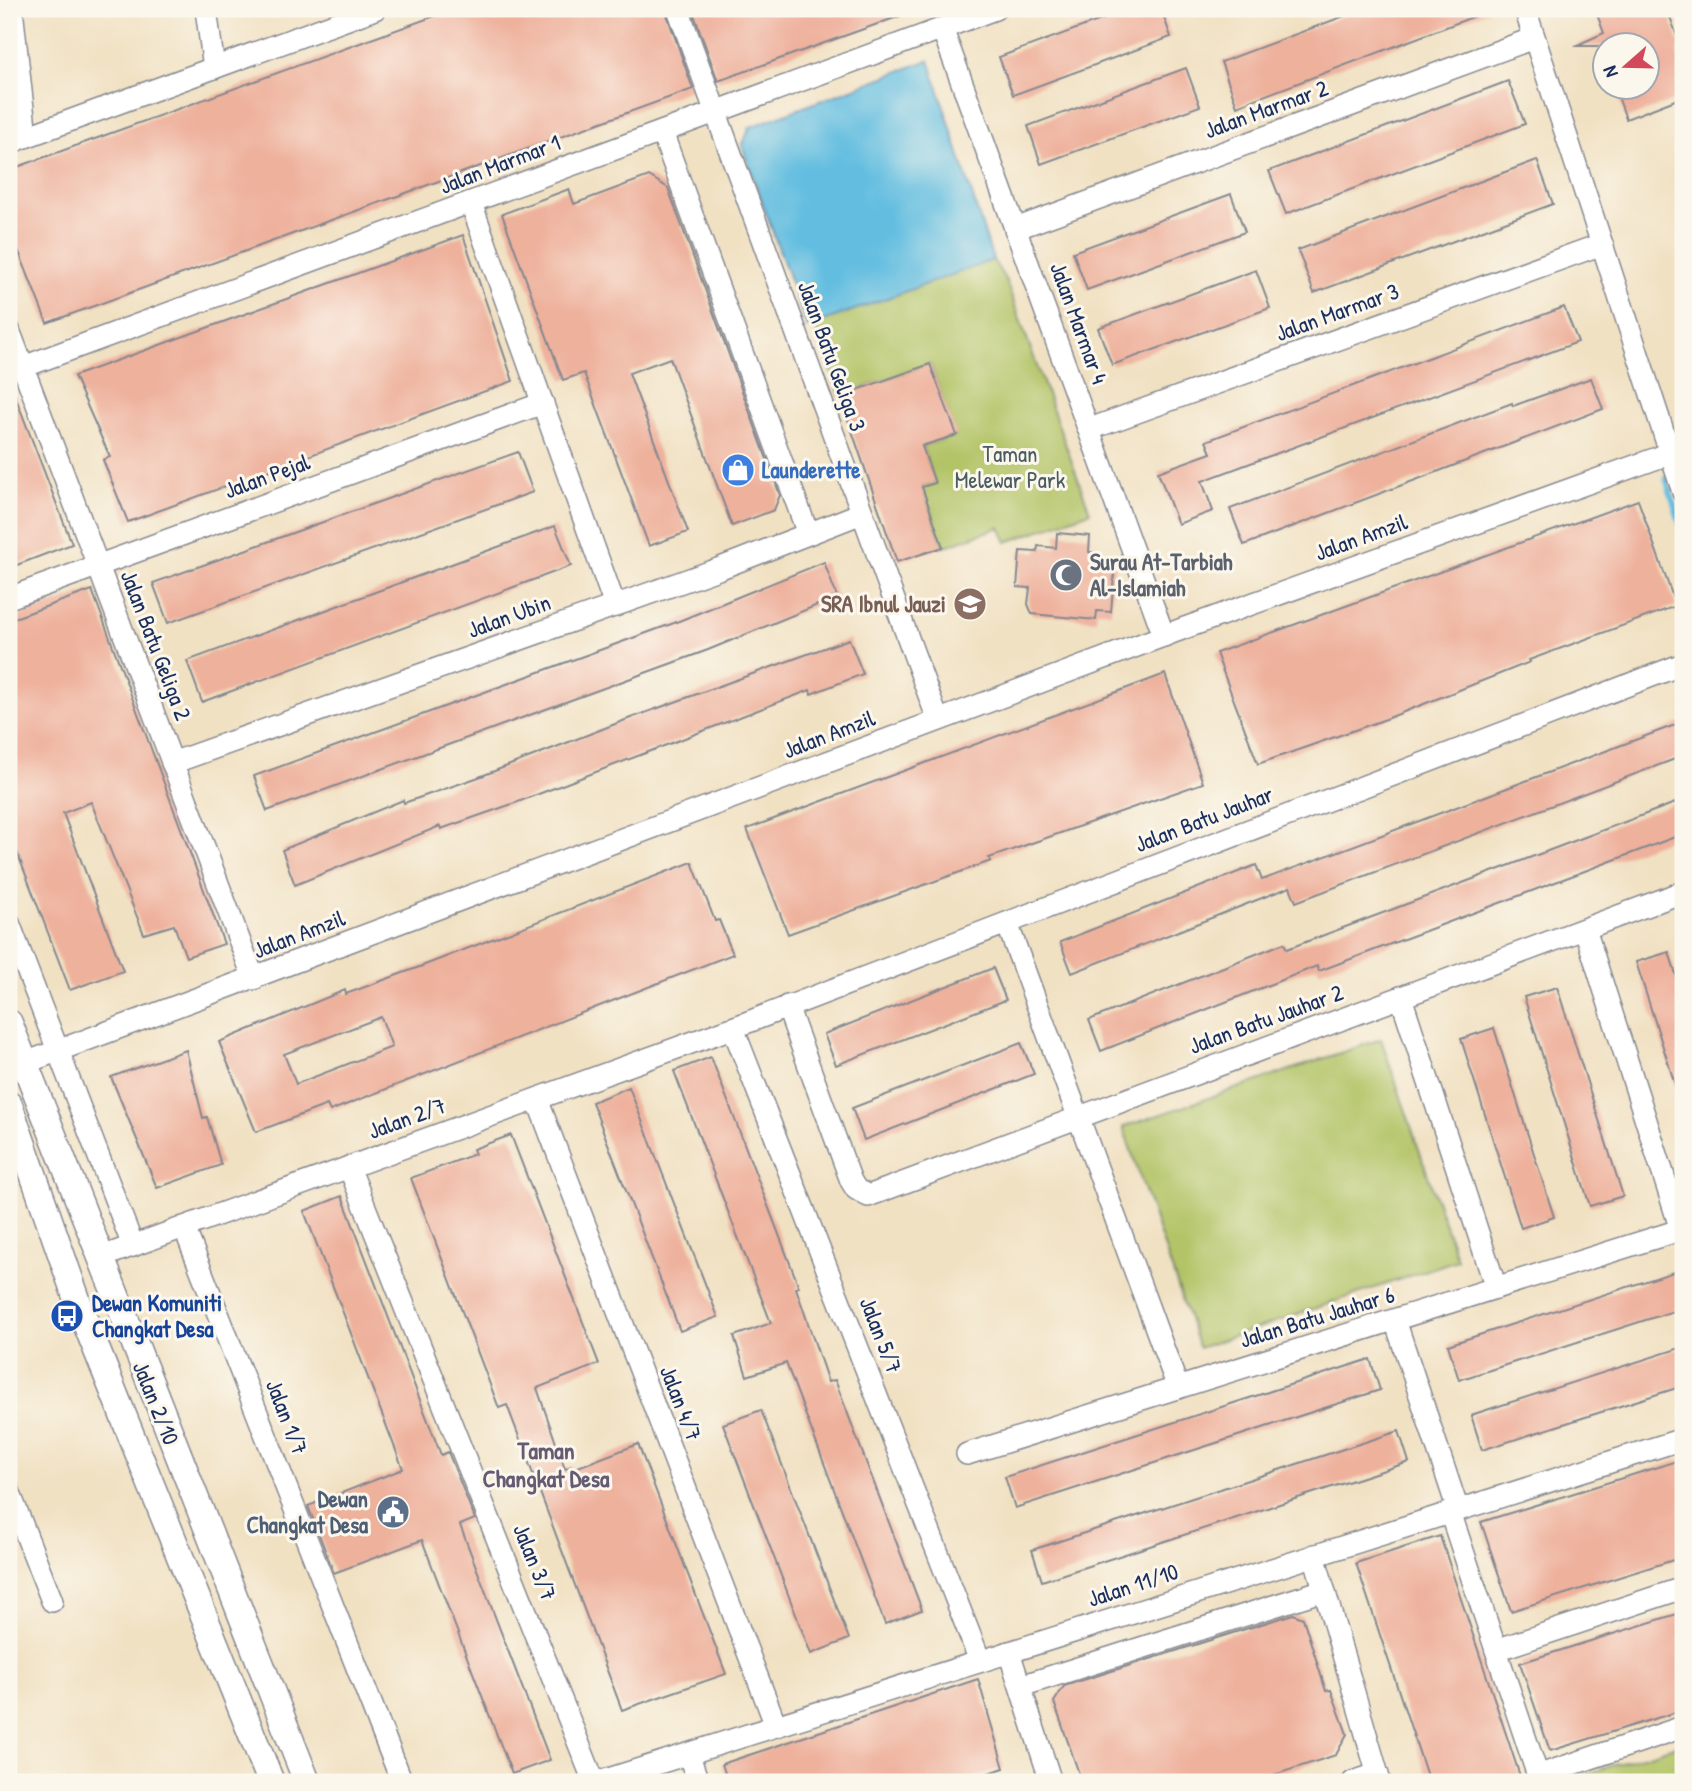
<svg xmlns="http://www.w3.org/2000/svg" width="1692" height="1791" font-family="'Patrick Hand',sans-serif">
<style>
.green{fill:#b3c467;stroke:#677a62;stroke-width:2}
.water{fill:#62bde0;stroke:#3e769f;stroke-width:2}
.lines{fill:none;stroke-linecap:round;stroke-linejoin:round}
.stream{stroke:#62bde0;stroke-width:6}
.building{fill:#eeb19c;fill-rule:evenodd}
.minor-casing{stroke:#868890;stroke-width:24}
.tertiary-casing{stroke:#868890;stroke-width:29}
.minor{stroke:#fff;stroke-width:21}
.tertiary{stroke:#fff;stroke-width:26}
.labels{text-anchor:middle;stroke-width:6;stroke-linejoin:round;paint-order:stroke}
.street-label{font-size:23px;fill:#1b2f5e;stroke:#fbf7ec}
.park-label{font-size:23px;fill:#495c61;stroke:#fbf7ec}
.shop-label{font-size:23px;font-weight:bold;fill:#366cbe;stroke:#fbf7ec;text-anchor:start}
.worship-label{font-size:23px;font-weight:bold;fill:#5b616d;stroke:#fbf7ec;text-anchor:start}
.education-label{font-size:23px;font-weight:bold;fill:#785e54;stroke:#fbf7ec;text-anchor:end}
.transit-label{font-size:23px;font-weight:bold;fill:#164399;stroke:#fbf7ec;text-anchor:start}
.service-label{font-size:23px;font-weight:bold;fill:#4e5e75;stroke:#fbf7ec;text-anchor:end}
.neighbourhood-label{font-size:24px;font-weight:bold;fill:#655c74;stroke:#fbf7ec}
</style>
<rect width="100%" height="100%" fill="#fbf7ec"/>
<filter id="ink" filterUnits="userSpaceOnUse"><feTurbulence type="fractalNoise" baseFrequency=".0143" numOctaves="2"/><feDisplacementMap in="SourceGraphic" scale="14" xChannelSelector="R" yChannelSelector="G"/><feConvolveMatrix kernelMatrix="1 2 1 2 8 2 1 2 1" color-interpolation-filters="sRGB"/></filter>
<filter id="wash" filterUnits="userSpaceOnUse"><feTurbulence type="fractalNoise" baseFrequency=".00686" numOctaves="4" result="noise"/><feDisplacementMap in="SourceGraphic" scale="28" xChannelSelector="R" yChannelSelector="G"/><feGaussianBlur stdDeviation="1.57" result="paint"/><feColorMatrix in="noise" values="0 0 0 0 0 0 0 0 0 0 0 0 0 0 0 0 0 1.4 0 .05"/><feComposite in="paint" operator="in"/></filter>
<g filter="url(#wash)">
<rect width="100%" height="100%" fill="#f1e1c3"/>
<g class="green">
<path d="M993 260 1006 281 1090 512 1007 542 1000 527 943 547 922 487 935 483 922 446 956 435 930 364 840 396 815 324Z"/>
<path d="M1381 1039 1457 1260 1199 1348 1123 1127Z"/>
<path d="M1683 1743V1782H1561Z"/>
</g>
<path class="water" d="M929 60 993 260 807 327 742 146 750 127Z"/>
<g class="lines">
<path class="stream" d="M1666 478 1683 532"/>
</g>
<g id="blocks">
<g class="building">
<path d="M454 9H665L693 89 47 323 13 237 9 238V170Z"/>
<path d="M692 9H914V11L718 81Z"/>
<path d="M1131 9H1161L1171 37 1013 95 999 57Z"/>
<path d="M1363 9 1491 10 1237 106 1221 62Z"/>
<path d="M1595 9H1667L1682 49 1677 51 1683 66V97L1626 119 1615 88H1647V46H1575L1604 33Z"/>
<path d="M1186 68 1200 106 1041 164 1028 126Z"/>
<path d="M1508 81 1525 124 1286 214 1269 171Z"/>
<path d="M1537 160 1553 204 1314 293 1298 250Z"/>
<path d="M649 176 668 188 780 495 774 510 732 526 670 358 629 373 688 532 649 546 584 373 563 380 502 214 569 189 574 204Z"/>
<path d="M1231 194 1245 232 1087 290 1073 252Z"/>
<path d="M463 235 513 381 128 522 103 460 110 457 74 376Z"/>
<path d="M1256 270 1270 308 1112 365 1098 328Z"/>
<path d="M1564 307 1578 342 1202 481 1213 511 1178 524 1158 472 1211 453 1206 441Z"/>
<path d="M930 364 957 435 922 446 935 483 922 487 943 547 897 562 840 396Z"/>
<path d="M1591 378 1603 409 1244 545 1230 509 1512 403 1513 406Z"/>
<path d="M9 380 72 544 9 568Z"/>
<path d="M518 452 533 492 168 623 153 583Z"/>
<path d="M1638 500 1676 606 1529 660 1530 662 1386 719 1258 764 1216 653Z"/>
<path d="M555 526 571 566 202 702 187 661Z"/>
<path d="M1057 533 1090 536 1089 552 1099 553V562L1115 563 1111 612 1097 611 1096 620 1032 614 1028 604 1030 588 1017 587 1020 551 1037 552 1038 546 1056 548Z"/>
<path d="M824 562 837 597 708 650 267 811 254 776 674 623Z"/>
<path d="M92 590 224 944 186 957 174 925 144 934 91 802 63 813 123 971 70 990 9 831V620Z"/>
<path d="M849 639 863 674 811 694 810 690 515 803 441 829 440 826 295 885 282 850 403 800 404 803 479 777 628 719Z"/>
<path d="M1165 674 1203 783 989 858 991 861 788 934 747 829Z"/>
<path d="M1683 722V756L1296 902 1290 887 1072 973 1060 942 1256 865 1262 880Z"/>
<path d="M1683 800V834L1319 971 1317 966 1101 1051 1089 1020 1284 943 1287 949Z"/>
<path d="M692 862 715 921 719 920 733 954 330 1111 327 1105 256 1132 219 1042 345 990 346 994 422 966ZM381 1017 392 1047 296 1084 284 1054Z"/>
<path d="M1669 952 1683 997V1099L1680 1100 1636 962Z"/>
<path d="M993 968 1006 1000 836 1065 824 1034Z"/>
<path d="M1557 987 1623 1196 1590 1206 1524 997Z"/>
<path d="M1494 1028 1554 1217 1521 1228 1461 1039Z"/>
<path d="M1021 1043 1034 1074 864 1140 852 1108Z"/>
<path d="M186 1050 203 1118 207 1117 221 1165 157 1188 111 1077Z"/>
<path d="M711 1057 799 1287 796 1288 828 1382 835 1380 922 1610 885 1624 786 1363 747 1376 734 1336 771 1323 674 1071Z"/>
<path d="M629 1087 718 1317 680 1331 592 1102Z"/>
<path d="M511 1135 599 1364 537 1388 565 1469 572 1466 573 1469 638 1444 726 1674 622 1710 507 1405 499 1408 411 1178 475 1154 473 1149Z"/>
<path d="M342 1196 441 1455 448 1452 475 1519 460 1525 550 1760 512 1774 422 1540 334 1573 308 1506 403 1469 304 1211Z"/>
<path d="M1683 1269V1308L1459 1380 1448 1345Z"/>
<path d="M1683 1347V1386L1482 1450 1471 1415Z"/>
<path d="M1370 1359 1380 1390 1015 1508 1005 1477Z"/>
<path d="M761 1410 849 1639 811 1654 723 1424Z"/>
<path d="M1399 1431 1409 1462 1042 1581 1032 1550Z"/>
<path d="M1683 1459V1557L1511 1611 1481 1522Z"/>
<path d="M1440 1536 1522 1782H1429L1356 1563Z"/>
<path d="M1683 1612V1710L1550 1751 1520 1663Z"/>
<path d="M1293 1614 1303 1618 1326 1691 1331 1690 1347 1734 1336 1755 1252 1782H1082L1054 1702 1064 1686Z"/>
<path d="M978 1679 1004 1768 961 1782H728L722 1764Z"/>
</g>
</g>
</g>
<g filter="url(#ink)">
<use href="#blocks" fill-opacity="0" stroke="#868890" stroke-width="2"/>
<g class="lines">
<defs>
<g id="minor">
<path d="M12 9 26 136"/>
<path d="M206 9 214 68"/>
<path d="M678 9 938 720"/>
<path d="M1525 9 1683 492"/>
<path d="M942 28 1164 636"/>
<path d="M662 132 808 534"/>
<path d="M9 143 375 9"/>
<path d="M471 203 615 606"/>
<path d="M1015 229 1534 38"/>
<path d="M9 330 254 979"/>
<path d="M23 367 995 9"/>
<path d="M1090 429 1602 244"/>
<path d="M9 598 543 403"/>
<path d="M172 763 718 569 862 513"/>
<path d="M9 923 133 1246"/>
<path d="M1007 923 1178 1388"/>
<path d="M1585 929 1681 1230"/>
<path d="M1401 997 1496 1288"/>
<path d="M787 1006 851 1181 856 1189 868 1196 1683 892"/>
<path d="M733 1028 980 1661"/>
<path d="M9 1069 1182 629 1671 453"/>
<path d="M537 1099 776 1726"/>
<path d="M349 1167 594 1782"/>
<path d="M184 1227 402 1782"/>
<path d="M99 1258 743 1024 1683 664"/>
<path d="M1395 1320 1458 1510"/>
<path d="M967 1454 1683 1229"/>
<path d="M9 1491 52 1601"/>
<path d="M1450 1512 1540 1782"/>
<path d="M1314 1555 1380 1782"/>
<path d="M1496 1650 1683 1588"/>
<path d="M1009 1652 1051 1782"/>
<path d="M1021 1686 1324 1590"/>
<path d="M689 1755 698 1782"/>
<path d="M1537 1776 1683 1727"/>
<path d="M599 1782 1683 1439"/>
<path d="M1353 1782 1377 1774"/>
</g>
<g id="tertiary">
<path d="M9 1023 307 1782"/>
<path d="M9 1105 81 1311 271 1782"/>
</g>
</defs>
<use href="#minor" class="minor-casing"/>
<use href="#tertiary" class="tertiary-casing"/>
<use href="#minor" class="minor"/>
<use href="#tertiary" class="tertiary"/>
</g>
</g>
<defs>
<symbol id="shop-disc" viewBox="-11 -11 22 22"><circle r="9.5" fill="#3f7fe0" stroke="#fbf7ec"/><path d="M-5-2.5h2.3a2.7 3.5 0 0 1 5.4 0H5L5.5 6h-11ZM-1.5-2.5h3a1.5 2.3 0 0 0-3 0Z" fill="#fff"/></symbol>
<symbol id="mosque-disc" viewBox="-11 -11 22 22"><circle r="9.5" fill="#6b7280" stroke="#fbf7ec"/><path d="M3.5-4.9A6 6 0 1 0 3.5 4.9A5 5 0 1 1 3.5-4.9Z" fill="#fff"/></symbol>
<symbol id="school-disc" viewBox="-11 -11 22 22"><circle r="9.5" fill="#8d6e63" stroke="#fbf7ec"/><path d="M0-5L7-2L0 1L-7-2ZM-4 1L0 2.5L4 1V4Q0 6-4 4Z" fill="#fff"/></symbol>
<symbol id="bus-disc" viewBox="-11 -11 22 22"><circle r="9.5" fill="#1a4fb4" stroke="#fbf7ec"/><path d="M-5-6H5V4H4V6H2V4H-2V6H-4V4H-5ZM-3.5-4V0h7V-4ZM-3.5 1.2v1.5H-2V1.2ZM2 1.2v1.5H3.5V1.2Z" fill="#fff"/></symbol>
<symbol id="civic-disc" viewBox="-11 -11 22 22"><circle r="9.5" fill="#5c6f8a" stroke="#fbf7ec"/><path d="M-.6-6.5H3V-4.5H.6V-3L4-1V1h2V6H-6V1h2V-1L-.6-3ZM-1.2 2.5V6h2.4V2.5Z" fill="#fff"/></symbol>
</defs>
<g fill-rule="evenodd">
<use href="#shop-disc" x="719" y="451" width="38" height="38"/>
<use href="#mosque-disc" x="1047" y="556" width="38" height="38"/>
<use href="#school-disc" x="951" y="585" width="38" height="38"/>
<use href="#bus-disc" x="48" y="1297" width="38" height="38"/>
<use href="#civic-disc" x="374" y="1493" width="38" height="38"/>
</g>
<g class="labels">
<g class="street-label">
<text transform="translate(1266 109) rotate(-20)" y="8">Jalan Marmar 2</text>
<text transform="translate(500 164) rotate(-21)" y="8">Jalan Marmar 1</text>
<text transform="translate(1337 312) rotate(-20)" y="8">Jalan Marmar 3</text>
<text transform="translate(1079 323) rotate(70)" y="8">Jalan Marmar 4</text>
<text transform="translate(832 356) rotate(70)" y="8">Jalan Batu Geliga 3</text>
<text transform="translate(267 476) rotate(-20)" y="8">Jalan Pejal</text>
<text transform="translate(1361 537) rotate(-20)" y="8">Jalan Amzil</text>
<text transform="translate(509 616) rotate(-20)" y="8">Jalan Ubin</text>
<text transform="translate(156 645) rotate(69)" y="8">Jalan Batu Geliga 2</text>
<text transform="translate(829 734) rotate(-21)" y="8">Jalan Amzil</text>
<text transform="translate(1204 819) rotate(-21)" y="8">Jalan Batu Jauhar</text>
<text transform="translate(299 934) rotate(-21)" y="8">Jalan Amzil</text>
<text transform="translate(1266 1019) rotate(-20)" y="8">Jalan Batu Jauhar 2</text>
<text transform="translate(407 1118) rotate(-20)" y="8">Jalan 2/7</text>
<text transform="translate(1317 1317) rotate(-17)" y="8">Jalan Batu Jauhar 6</text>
<text transform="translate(881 1335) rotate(69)" y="8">Jalan 5/7</text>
<text transform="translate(156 1403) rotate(68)" y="8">Jalan 2/10</text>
<text transform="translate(681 1403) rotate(69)" y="8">Jalan 4/7</text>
<text transform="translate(287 1417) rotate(69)" y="8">Jalan 1/7</text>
<text transform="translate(535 1562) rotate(68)" y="8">Jalan 3/7</text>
<text transform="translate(1133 1585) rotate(-18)" y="8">Jalan 11/10</text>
</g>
<g class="park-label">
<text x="1010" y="462">Taman<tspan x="1010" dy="26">Melewar Park</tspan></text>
</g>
<g class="shop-label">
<text x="762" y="478">Launderette</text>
</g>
<g class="worship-label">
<text x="1090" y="570">Surau At-Tarbiah<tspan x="1090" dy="26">Al-Islamiah</tspan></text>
</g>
<g class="education-label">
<text x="946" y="612">SRA Ibnul Jauzi</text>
</g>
<g class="transit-label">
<text x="92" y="1311">Dewan Komuniti<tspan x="92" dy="26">Changkat Desa</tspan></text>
</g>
<g class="service-label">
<text x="368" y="1507">Dewan<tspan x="368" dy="26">Changkat Desa</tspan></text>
</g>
<g class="neighbourhood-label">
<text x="546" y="1459">Taman<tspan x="546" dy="28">Changkat Desa</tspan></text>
</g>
</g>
<rect width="1692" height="1791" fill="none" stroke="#fbf7ec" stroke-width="35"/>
<g transform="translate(1626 66) rotate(250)"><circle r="33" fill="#fbf7ec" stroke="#a1a7b3" stroke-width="2"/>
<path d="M0-5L12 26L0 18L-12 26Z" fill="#d1495b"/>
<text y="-10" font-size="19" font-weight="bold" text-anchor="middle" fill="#1b2f5e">N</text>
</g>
</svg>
